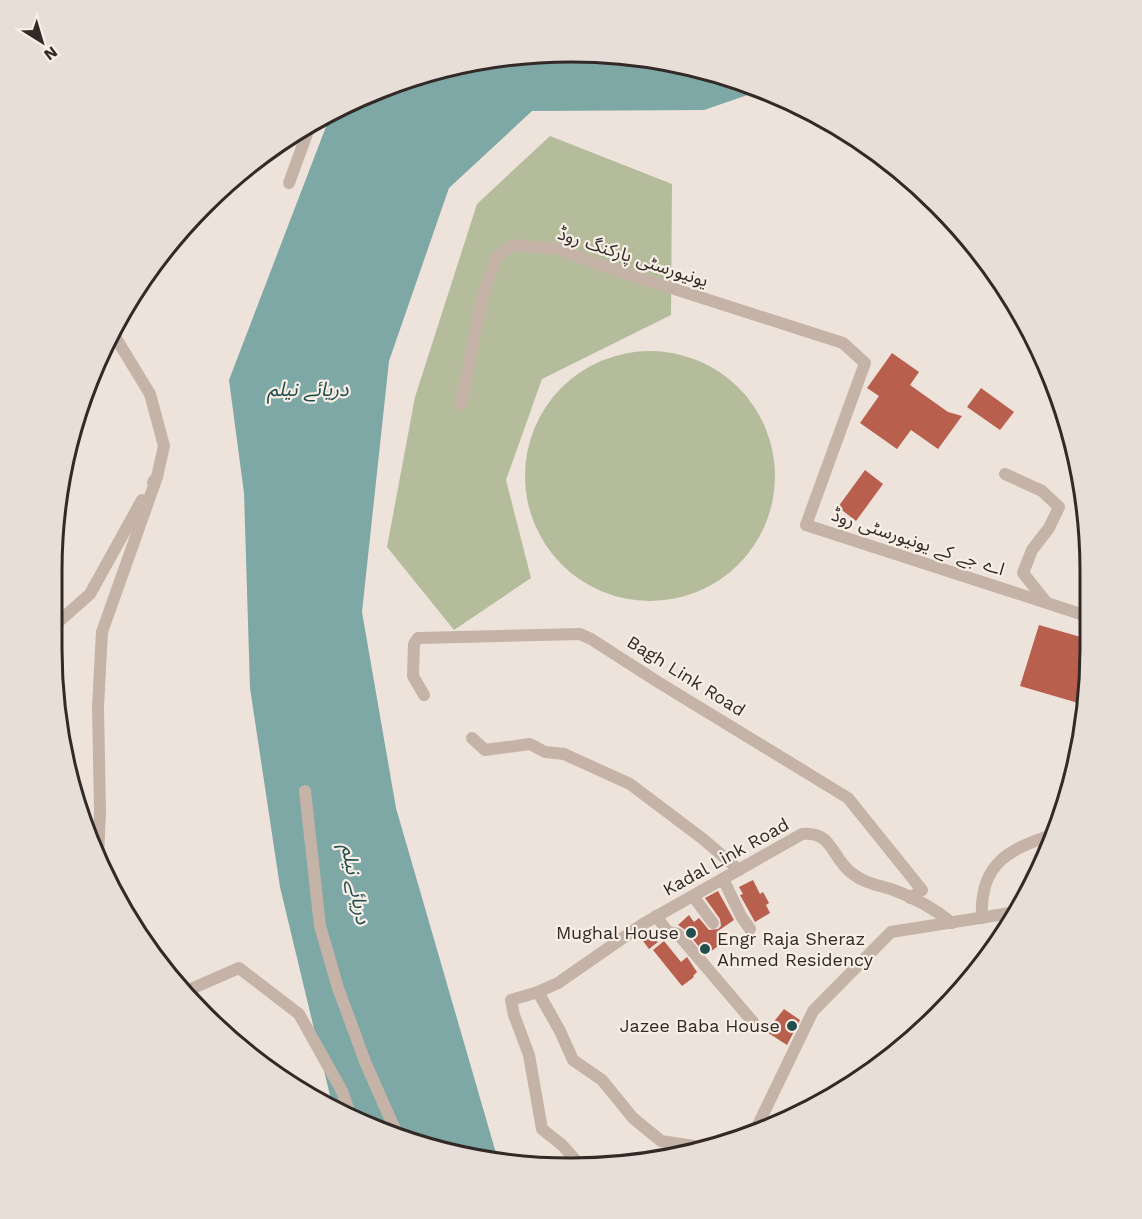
<svg xmlns="http://www.w3.org/2000/svg" width="1142" height="1219" font-family="'Work Sans','Noto Sans Arabic',sans-serif">
<style>
.green{fill:#b4bc9c}
.water{fill:#7da8a6}
.building{fill:#b85f4e}
.lines{fill:none;stroke-linecap:round;stroke-linejoin:round}
.minor{stroke:#c5b3a8;stroke-width:12}
.poi-dot{fill:#224f4e;stroke:#f7eee6;stroke-width:2}
.labels{text-anchor:middle;stroke-width:4.5;stroke-linejoin:round;paint-order:stroke}
.street-label{font-size:18px;fill:#332a27;stroke:#f7eee6}
.poi-label{font-size:18px;fill:#332a27;stroke:#f7eee6;text-anchor:end}
.water-label{font-size:20px;font-style:italic;fill:#224f4e;stroke:#f7eee6}
.rim{fill:none;stroke:#332a27;stroke-width:3}
</style>
<rect width="100%" height="100%" fill="#eee3da"/>
<g class="green">
<path d="M550 136 672 184 671 315 542 379 506 480 531 578 454 630 387 547 415 397 477 204Z"/>
<circle cx="650" cy="476" r="125"/>
</g>
<path class="water" d="M605 52 705 69 762 90 704 110 532 111 449 188 389 361 362 612 396 808 498 1160 436 1150 333 1108 280 887 250 688 244 493 229 380 332 111 404 79 503 55Z"/>
<g class="building">
<path d="M892 353 919 372 910 385 948 412 962 416 938 449 911 430 897 449 860 423 879 396 867 388Z"/>
<path d="M981 388 1014 412 1000 430 967 407Z"/>
<path d="M865 470 883 484 856 521 838 507Z"/>
<path d="M1039 625 1091 640 1085 705 1020 686Z"/>
<path d="M753 880 760 894 763 892 769 903 766 905 770 913 755 922 740 895 743 894 739 887Z"/>
<path d="M718 891 734 920 718 931 725 941 706 955 684 929 678 925 689 915 694 922 699 918 709 930 718 929 721 926 720 919 705 898Z"/>
<path d="M649 930 658 942 649 949 640 937Z"/>
<path d="M664 941 681 962 687 957 697 972 693 976 694 977 682 986 653 950Z"/>
<path d="M784 1009 800 1020 787 1045 762 1029 767 1021 772 1024Z"/>
</g>
<g class="lines">
<g class="minor">
<path d="M289 183 312 120"/>
<path d="M111 330 150 394 164 446 157 477 153 482"/>
<path d="M461 404 483 294 497 256 513 245 558 249 609 268 843 343 865 363 806 525 1090 617"/>
<path d="M1005 474 1042 491 1059 507 1049 528 1032 550 1023 573 1046 602"/>
<path d="M56 624 90 594 142 500"/>
<path d="M424 695 413 676 414 644 418 638 580 634 591 639 658 682 848 798 922 890 910 898"/>
<path d="M472 738 485 750 530 744 545 752 564 754 630 784 703 839 739 870"/>
<path d="M305 791 320 926 338 988 366 1064 397 1134"/>
<path d="M98 858 100 812 98 707 102 632 157 477"/>
<path d="M723 879 741 916 750 929"/>
<path d="M693 896 713 923"/>
<path d="M656 916 668 932 678 934 753 1022"/>
<path d="M982 918C979 863 1009 849 1055 834"/>
<path d="M184 992 239 968 299 1014 342 1091 350 1114"/>
<path d="M538 992 560 1031 573 1060 602 1080 633 1118 661 1141 707 1148"/>
<path d="M754 1133 813 1011 891 932 1017 912"/>
<path d="M580 1165 562 1145 542 1129 529 1055 514 1015 511 1000 538 992 558 983 643 924 802 834C834 831 831 859 853 874 864 883 878 885 891 889 913 897 935 909 952 923"/>
</g>
</g>
<g class="poi-dot">
<circle cx="691" cy="933" r="6"/>
<circle cx="705" cy="949" r="6"/>
<circle cx="792" cy="1026" r="6"/>
</g>
<g class="labels">
<g class="street-label">
<text transform="translate(633 257) rotate(18)" y="6">یونیورسٹی پارکنگ روڈ</text>
<text transform="translate(918 542) rotate(18)" y="6">اے جے کے یونیورسٹی روڈ</text>
<text transform="translate(686 676) rotate(32)" y="6">Bagh Link Road</text>
<text transform="translate(726 857) rotate(-29)" y="6">Kadal Link Road</text>
</g>
<g class="poi-label">
<text x="679" y="939">Mughal House</text>
<text x="717" y="945" text-anchor="start">Engr Raja Sheraz<tspan x="717" dy="21">Ahmed Residency</tspan></text>
<text x="780" y="1032">Jazee Baba House</text>
</g>
<g class="water-label">
<text x="308" y="396">دریائے نیلم</text>
<text transform="translate(356 884) rotate(79)" y="7">دریائے نیلم</text>
</g>
</g>
<path d="M0 0H1142V1219H0ZM571 62H571A509 509 0 0 1 1080 571V649A509 509 0 0 1 571 1158H571A509 509 0 0 1 62 649V571A509 509 0 0 1 571 62Z" fill="#e7ded7" fill-rule="evenodd"/>
<path class="rim" d="M571 62H571A509 509 0 0 1 1080 571V649A509 509 0 0 1 571 1158H571A509 509 0 0 1 62 649V571A509 509 0 0 1 571 62Z"/>
<g transform="translate(42 42) rotate(143)" stroke="#f7eee6" stroke-width="4.5" paint-order="stroke">
<path d="M0-4.5L10 22L0 15L-10 22Z" fill="#332a27"/>
<text y="-9" font-size="16" font-weight="bold" text-anchor="middle" fill="#332a27">N</text>
</g>
</svg>
